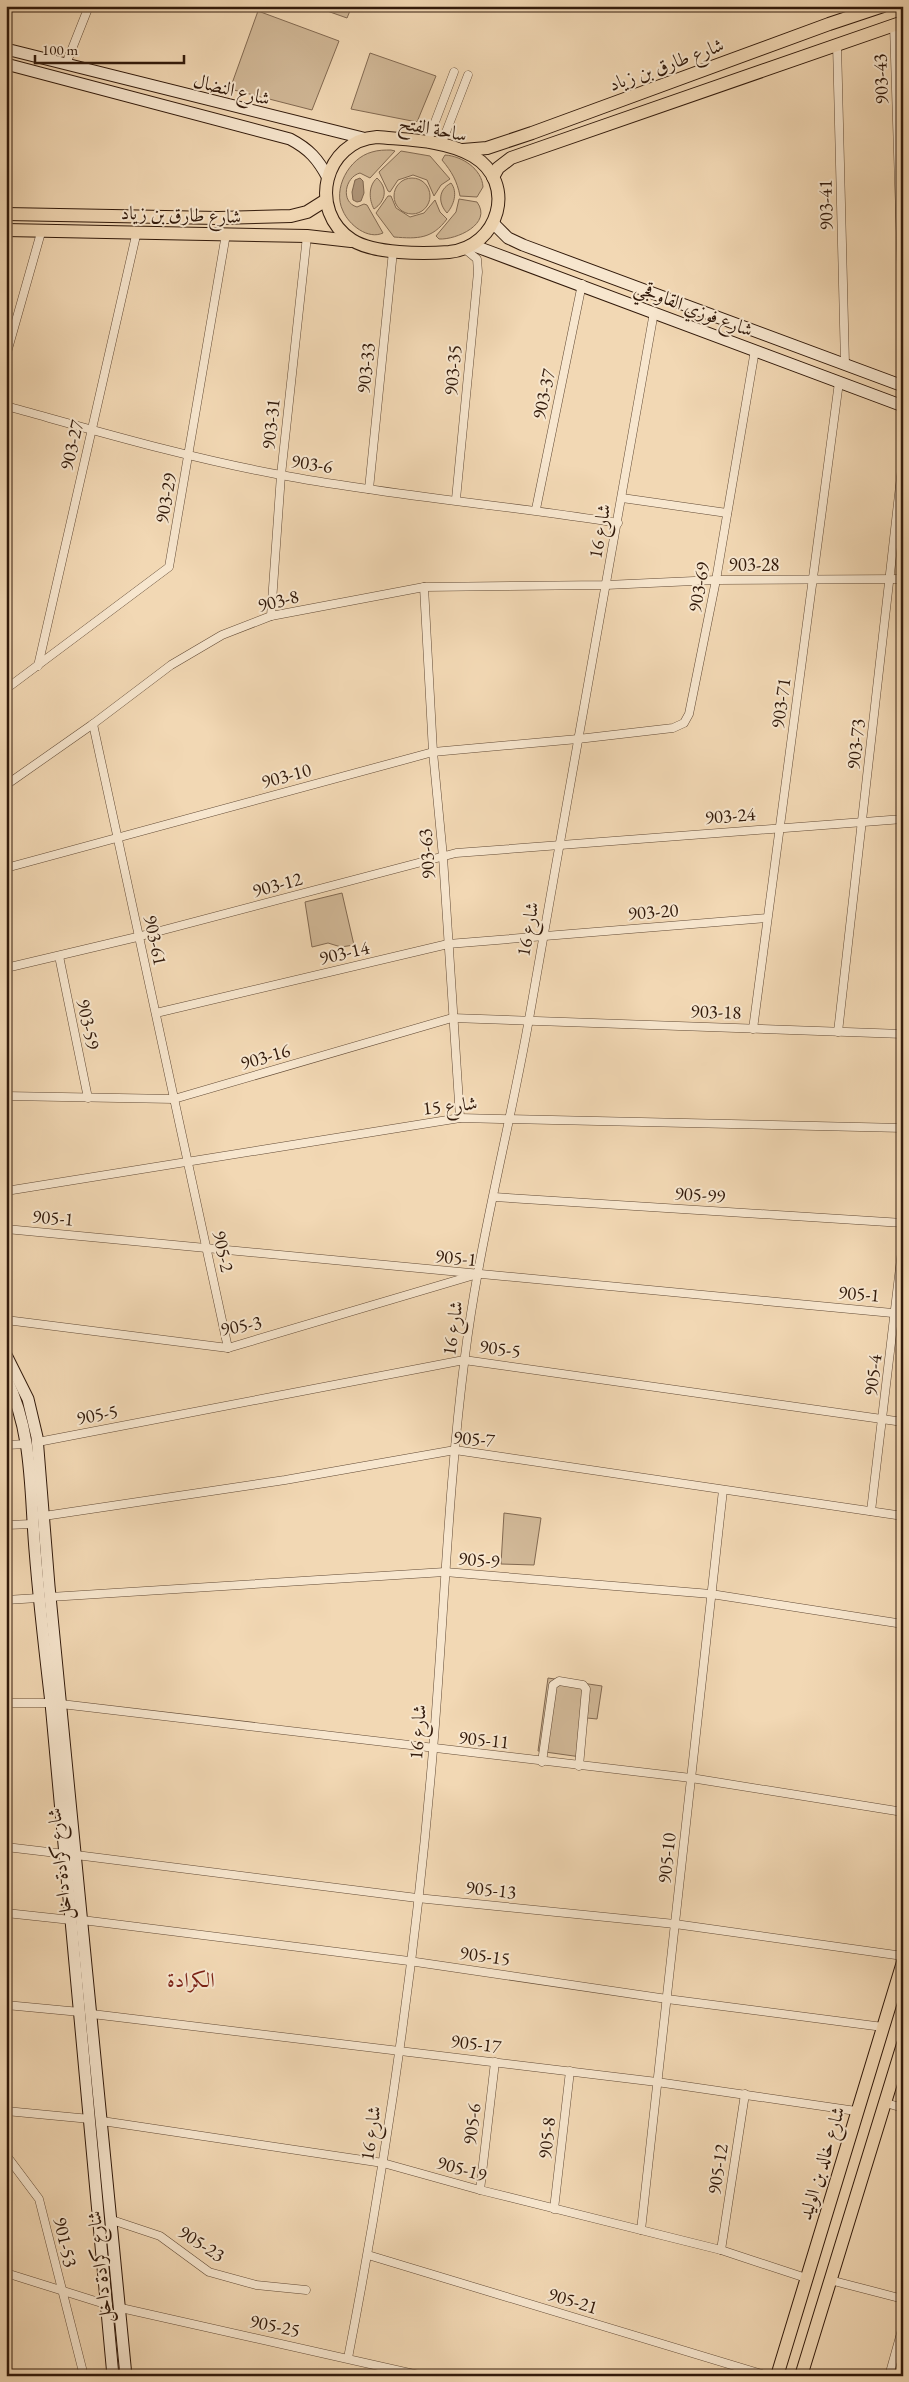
<svg xmlns="http://www.w3.org/2000/svg" width="909" height="2382" font-family="'EB Garamond',Amiri,serif">
<style>
.green{fill:#d1b897;stroke:#826951}
.water{fill:#b1977b;stroke:#7e654e}
.lines{fill:none;stroke-linecap:round;stroke-linejoin:round}
.street-casing{stroke:#624a35;stroke-width:9}
.secondary-casing{stroke:#321a0b;stroke-width:13}
.primary-casing{stroke:#321a0b;stroke-width:14}
.street{stroke:#f7e6ce;stroke-width:8}
.secondary{stroke:#f7e6ce;stroke-width:11}
.primary{stroke:#f2d8b4;stroke-width:12}
.labels{text-anchor:middle;stroke-width:4;stroke-linejoin:round;paint-order:stroke}
.street-label{font-size:19px;fill:#321a0b;stroke:#f7e6ce}
.quarter-label{font-size:21px;fill:#7a1f14;stroke:#f7e6ce}
</style>
<rect width="100%" height="100%" fill="#f2d8b4"/>
<filter id="stains"><feTurbulence type="fractalNoise" baseFrequency=".004" numOctaves="4"/><feColorMatrix values="0 0 0 0 .2 0 0 0 0 .09 0 0 0 0 .02 0 0 0 .5 -.17"/></filter>
<radialGradient id="worn" r=".72"><stop offset=".6" stop-color="#630" stop-opacity="0"/><stop offset="1" stop-color="#630" stop-opacity=".3"/></radialGradient>
<g class="green">
<path d="M313 6H352L347 18Z"/>
<path d="M258 11 339 41 312 110 230 89Z"/>
<path d="M370 53 436 76 417 122 351 109Z"/>
<path d="M391 150 395 151 370 178 360 173C345 177 340 202 357 207L364 204 367 205 383 233C368 240 349 225 343 211 332 189 349 158 372 152 378 150 385 150 391 150Z"/>
<path d="M401 151 430 156 450 179 441 185 434 196 427 180 413 175 398 180 390 192 388 191 379 172Z"/>
<path d="M445 155C462 156 482 169 483 187L477 197 460 196C457 181 452 172 442 160Z"/>
<circle cx="412" cy="196" r="18"/>
<path d="M377 178C388 188 386 201 374 209 369 200 368 186 377 178Z"/>
<path d="M451 183C458 192 454 205 447 213 438 203 438 190 451 183Z"/>
<path d="M388 196H391L396 208 410 217 424 213 435 200 440 212 447 219C432 239 418 239 394 237L376 213Z"/>
<path d="M459 199 477 202C493 224 456 240 439 239L436 236 456 212Z"/>
<path d="M342 893 354 945 341 947 328 943 312 947 305 902Z"/>
<path d="M504 1513 541 1518 534 1565 501 1564Z"/>
<path d="M548 1678 602 1686 597 1719 587 1718 581 1757 538 1751Z"/>
</g>
<path class="water" d="M360 178 363 181 364 193 361 201 357 202 353 200 352 192 355 180Z"/>
<g class="lines">
<defs>
<g id="street">
<path d="M894 25 903 312"/>
<path d="M837 44 845 364"/>
<path d="M66 64 89 6"/>
<path d="M427 143 454 72"/>
<path d="M441 145 468 75"/>
<path d="M6 356 42 229"/>
<path d="M6 406C97 431 188 458 281 475 392 496 506 505 618 523"/>
<path d="M369 489 393 251"/>
<path d="M622 498 727 513"/>
<path d="M456 499 478 272 477 259 465 249"/>
<path d="M536 509 582 284"/>
<path d="M424 587 433 752 443 857 460 1118"/>
<path d="M271 616 281 475 307 236"/>
<path d="M38 666 137 231"/>
<path d="M6 689 169 567 226 234"/>
<path d="M93 724 228 1348"/>
<path d="M6 785 93 724 171 665 222 635 271 616 424 587 606 585 716 580 903 579"/>
<path d="M6 868 433 752 578 739 673 728 684 723 689 714 716 580 755 350"/>
<path d="M59 956 88 1098"/>
<path d="M6 968 137 937 456 853 903 819"/>
<path d="M156 1013 448 944 767 918"/>
<path d="M753 1029 839 382"/>
<path d="M838 1032 903 459"/>
<path d="M6 1096 174 1099 452 1018 903 1034"/>
<path d="M6 1191 460 1118 903 1128"/>
<path d="M494 1197 903 1223"/>
<path d="M6 1229 903 1314"/>
<path d="M6 1320 228 1348 471 1276"/>
<path d="M38 1442 464 1360 903 1422"/>
<path d="M6 1445 27 1444"/>
<path d="M871 1511 903 1242"/>
<path d="M44 1516 285 1480 455 1450 903 1516"/>
<path d="M6 1525 33 1524"/>
<path d="M50 1597 445 1572 711 1594 903 1624"/>
<path d="M6 1600 38 1598"/>
<path d="M6 1703H51"/>
<path d="M61 1704 691 1778 903 1812"/>
<path d="M542 1762 553 1685 559 1681 583 1685 586 1689 579 1766"/>
<path d="M6 1847 65 1854"/>
<path d="M76 1855 417 1898 675 1924 903 1956"/>
<path d="M6 1913 71 1920"/>
<path d="M82 1920 409 1961 667 1999 883 2027"/>
<path d="M6 2005 80 2012"/>
<path d="M92 2014 657 2082 856 2111"/>
<path d="M886 2103 903 2108"/>
<path d="M6 2111 90 2119"/>
<path d="M102 2121 383 2163 480 2190 721 2250 806 2278"/>
<path d="M6 2155 39 2199 84 2376"/>
<path d="M480 2190 495 2062"/>
<path d="M554 2209 570 2071"/>
<path d="M112 2220 160 2236 209 2272 256 2285 306 2290"/>
<path d="M641 2230 723 1490"/>
<path d="M721 2250 745 2094"/>
<path d="M368 2255 768 2376"/>
<path d="M6 2273 108 2305"/>
<path d="M830 2280 903 2299"/>
<path d="M121 2308 423 2376"/>
<path d="M348 2358C387 2157 416 1954 433 1750 444 1619 448 1487 465 1356 479 1242 509 1132 529 1019 570 783 613 547 654 312"/>
<path d="M889 2376 903 2326"/>
</g>
<g id="secondary">
<path d="M6 49 363 138"/>
<path d="M6 64 290 139C309 149 318 159 328 178"/>
<path d="M493 223 508 238 523 245 903 386"/>
<path d="M472 245 903 406"/>
<path d="M6 1355 28 1399 37 1437 49 1586 126 2376"/>
<path d="M6 1378C33 1432 30 1492 35 1550 39 1601 45 1652 51 1703L113 2376"/>
</g>
<g id="primary">
<path d="M377 137C408 140 446 140 473 156 518 183 499 247 449 252 423 254 374 254 352 240 307 211 324 141 377 137Z"/>
<path d="M463 150 487 148 532 133 829 24 883 6"/>
<path d="M493 177 498 168 511 158 903 22"/>
<path d="M6 214 218 218 291 216 307 212 326 200"/>
<path d="M6 230 307 236 351 241"/>
<path d="M777 2376 903 1962"/>
<path d="M801 2376 903 2044"/>
</g>
</defs>
<use href="#street" class="street-casing"/>
<use href="#secondary" class="secondary-casing"/>
<use href="#primary" class="primary-casing"/>
<use href="#street" class="street"/>
<use href="#secondary" class="secondary"/>
<use href="#primary" class="primary"/>
</g>
<g class="labels">
<g class="street-label">
<text transform="translate(666 64) rotate(-20)" y="7">شارع طارق بن زياد</text>
<text transform="translate(880 79) rotate(-92)" y="7">903-43</text>
<text transform="translate(232 89) rotate(14)" y="7">شارع النضال</text>
<text transform="translate(433 128) rotate(11)" y="7">ساحة الفتح</text>
<text transform="translate(825 205) rotate(-91)" y="7">903-41</text>
<text transform="translate(181 214) rotate(2)" y="7">شارع طارق بن زياد</text>
<text transform="translate(694 308) rotate(21)" y="7">شارع فوزي القاوقجي</text>
<text transform="translate(365 368) rotate(-84)" y="7">903-33</text>
<text transform="translate(452 370) rotate(-85)" y="7">903-35</text>
<text transform="translate(543 394) rotate(-78)" y="7">903-37</text>
<text transform="translate(270 424) rotate(-84)" y="7">903-31</text>
<text transform="translate(71 445) rotate(-77)" y="7">903-27</text>
<text transform="translate(312 463) rotate(9)" y="7">903-6</text>
<text transform="translate(165 498) rotate(-80)" y="7">903-29</text>
<text transform="translate(599 531) rotate(-80)" y="7">شارع 16</text>
<text x="754" y="571">903-28</text>
<text transform="translate(698 587) rotate(-80)" y="7">903-69</text>
<text transform="translate(278 600) rotate(-14)" y="7">903-8</text>
<text transform="translate(780 703) rotate(-82)" y="7">903-71</text>
<text transform="translate(855 744) rotate(-84)" y="7">903-73</text>
<text transform="translate(286 775) rotate(-15)" y="7">903-10</text>
<text transform="translate(730 815) rotate(-4)" y="7">903-24</text>
<text transform="translate(426 854) rotate(-94)" y="7">903-63</text>
<text transform="translate(277 884) rotate(-15)" y="7">903-12</text>
<text transform="translate(653 911) rotate(-4)" y="7">903-20</text>
<text transform="translate(527 929) rotate(-80)" y="7">شارع 16</text>
<text transform="translate(156 940) rotate(78)" y="7">903-61</text>
<text transform="translate(344 952) rotate(-13)" y="7">903-14</text>
<text transform="translate(716 1011) rotate(2)" y="7">903-18</text>
<text transform="translate(89 1024) rotate(78)" y="7">903-59</text>
<text transform="translate(265 1056) rotate(-16)" y="7">903-16</text>
<text transform="translate(450 1105) rotate(-6)" y="7">شارع 15</text>
<text transform="translate(700 1194) rotate(4)" y="7">905-99</text>
<text transform="translate(53 1217) rotate(5)" y="7">905-1</text>
<text transform="translate(224 1251) rotate(78)" y="7">905-2</text>
<text transform="translate(456 1257) rotate(6)" y="7">905-1</text>
<text transform="translate(859 1293) rotate(5)" y="7">905-1</text>
<text transform="translate(241 1325) rotate(-11)" y="7">905-3</text>
<text transform="translate(452 1328) rotate(-82)" y="7">شارع 16</text>
<text transform="translate(500 1348) rotate(8)" y="7">905-5</text>
<text transform="translate(872 1375) rotate(-83)" y="7">905-4</text>
<text transform="translate(97 1414) rotate(-11)" y="7">905-5</text>
<text transform="translate(474 1438) rotate(5)" y="7">905-7</text>
<text transform="translate(479 1559) rotate(5)" y="7">905-9</text>
<text transform="translate(417 1732) rotate(-86)" y="7">شارع 16</text>
<text transform="translate(484 1739) rotate(6)" y="7">905-11</text>
<text transform="translate(666 1858) rotate(-84)" y="7">905-10</text>
<text transform="translate(59 1864) rotate(-96)" y="7">شارع كرادة داخل</text>
<text transform="translate(491 1889) rotate(6)" y="7">905-13</text>
<text transform="translate(485 1955) rotate(8)" y="7">905-15</text>
<text transform="translate(476 2043) rotate(7)" y="7">905-17</text>
<text transform="translate(471 2124) rotate(-83)" y="7">905-6</text>
<text transform="translate(370 2133) rotate(-82)" y="7">شارع 16</text>
<text transform="translate(546 2138) rotate(-84)" y="7">905-8</text>
<text transform="translate(821 2163) rotate(-73)" y="7">شارع خالد بن الوليد</text>
<text transform="translate(462 2168) rotate(16)" y="7">905-19</text>
<text transform="translate(717 2169) rotate(-81)" y="7">905-12</text>
<text transform="translate(66 2242) rotate(77)" y="7">901-53</text>
<text transform="translate(202 2243) rotate(33)" y="7">905-23</text>
<text transform="translate(99 2267) rotate(-96)" y="7">شارع كرادة داخل</text>
<text transform="translate(573 2300) rotate(17)" y="7">905-21</text>
<text transform="translate(275 2325) rotate(12)" y="7">905-25</text>
</g>
<g class="quarter-label">
<text x="191" y="1987">الكرادة</text>
</g>
</g>
<rect width="909" height="2382" fill="none" stroke="#f2d8b4" stroke-width="25"/>
<rect x="8" y="8" width="894" height="2367" fill="none" stroke="#321a0b" stroke-width="2.5"/>
<rect x="12" y="12" width="884" height="2357" fill="none" stroke="#321a0b"/>
<path d="M35 55v8h149v-8" fill="none" stroke="#321a0b" stroke-width="2.5"/>
<text x="42" y="55" font-size="15" fill="#321a0b" stroke="#f7e6ce" stroke-width="4" paint-order="stroke">100 m</text>
<rect width="100%" height="100%" filter="url(#stains)"/>
<rect width="100%" height="100%" fill="url(#worn)"/>
</svg>
